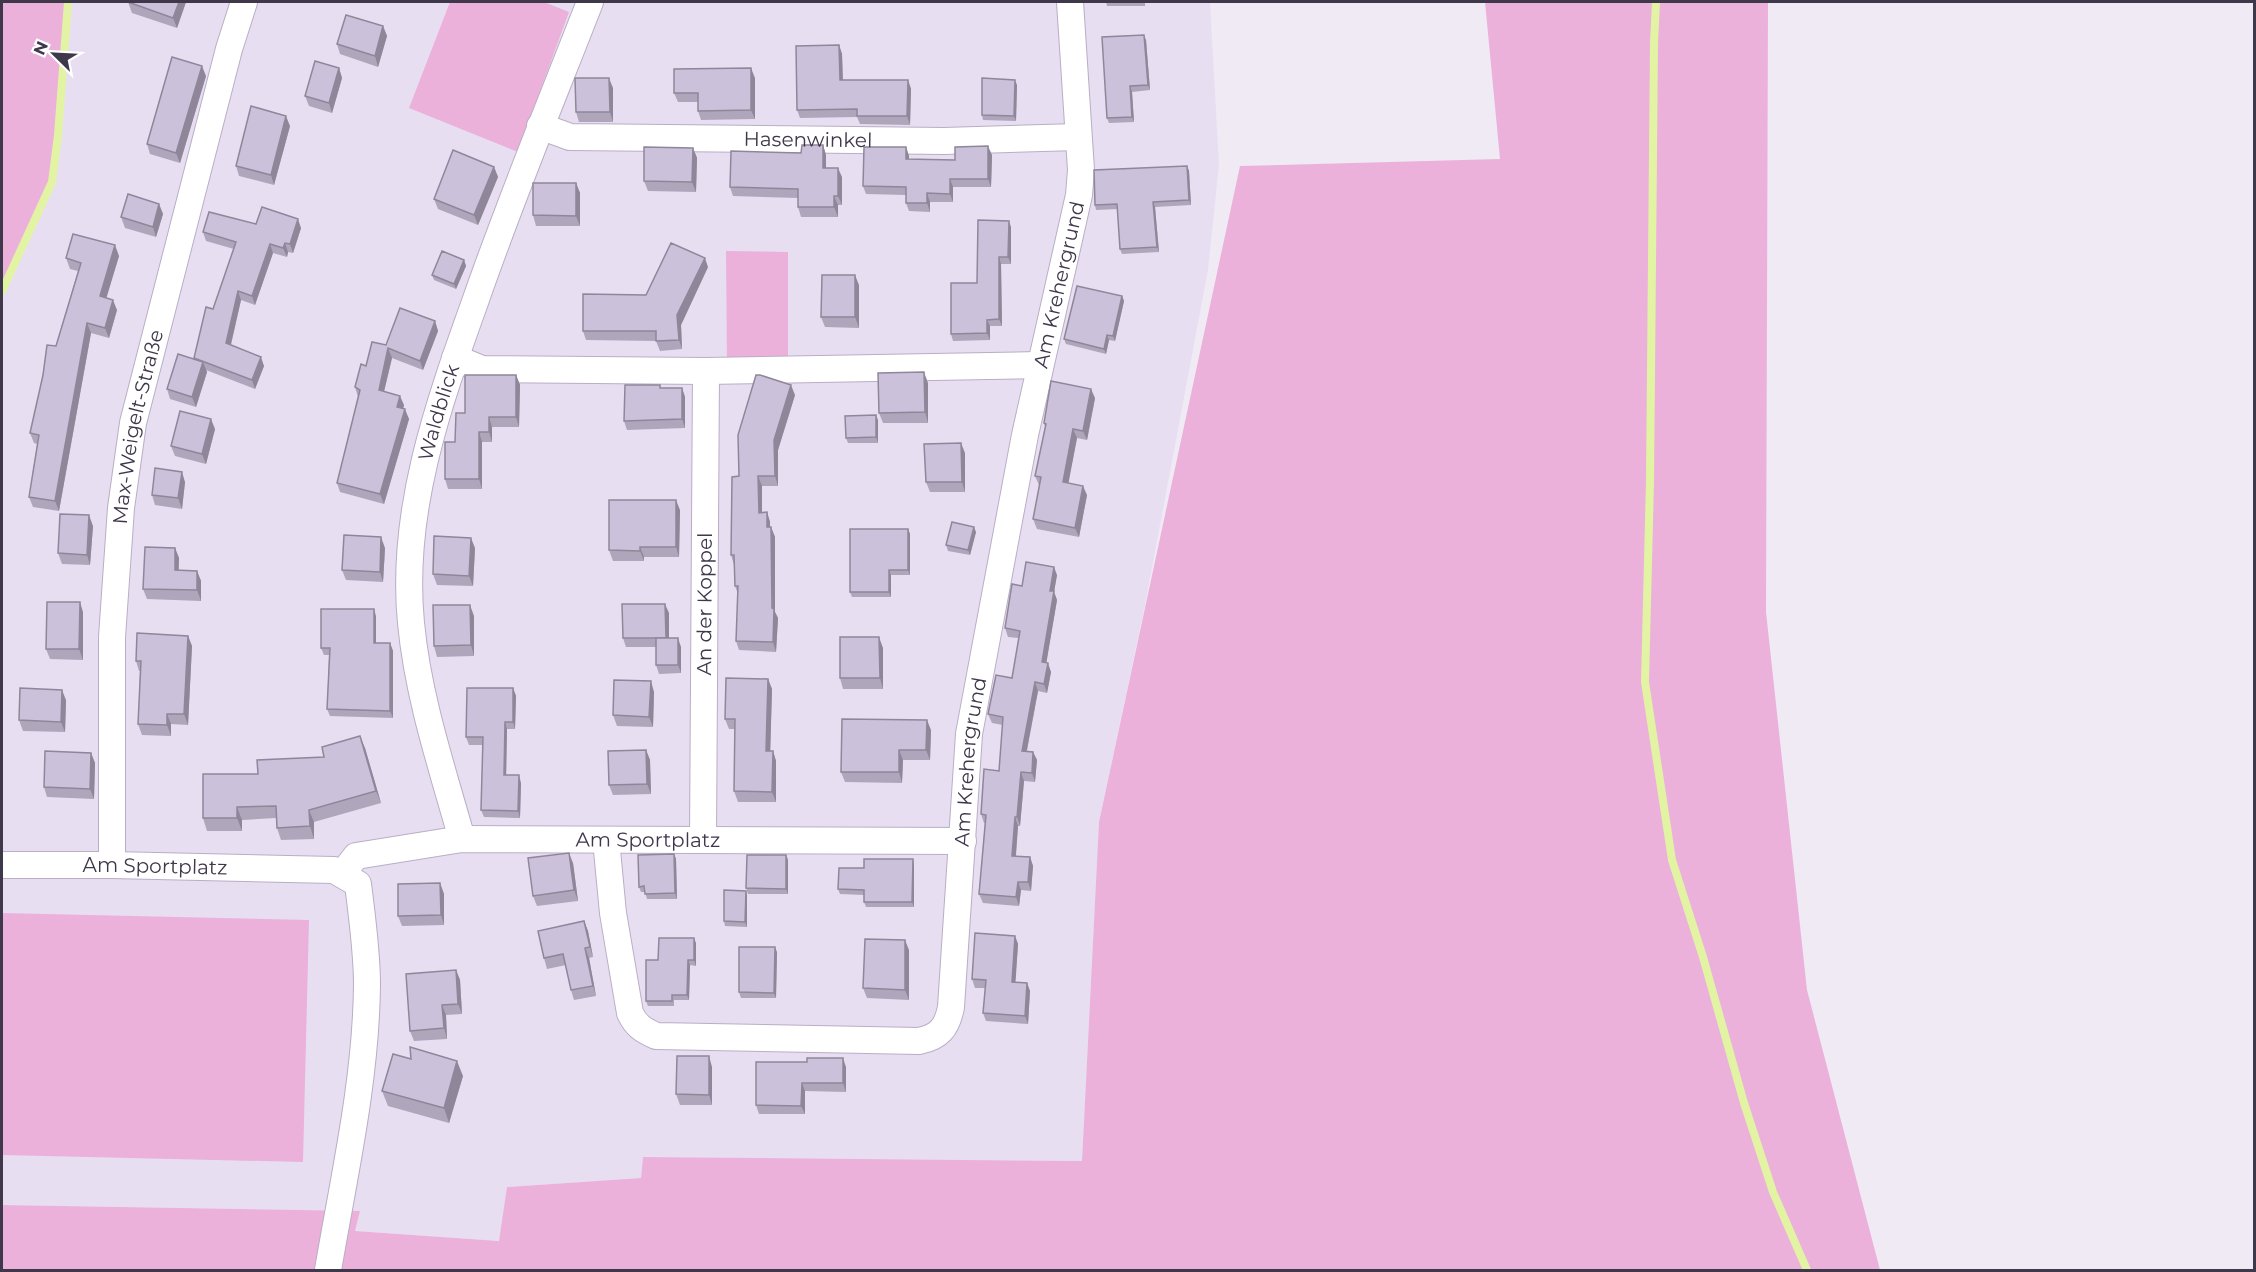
<svg xmlns="http://www.w3.org/2000/svg" width="2256" height="1272" font-family="Montserrat,sans-serif">
<style>
.residential{fill:#e8def1}
.green{fill:#ebb1db}
.lines{fill:none;stroke-linecap:round;stroke-linejoin:round}
.stream{stroke:#e2f4a4;stroke-width:8}
.minor-casing{stroke:#b9aec5;stroke-width:28}
.minor{stroke:#fff;stroke-width:26}
.wall{fill:#afa6bc}
.shaded-wall{fill:#8f8799}
.building{fill:#ccc1db;stroke:#8f8799;stroke-width:1.5}
.labels{text-anchor:middle;stroke-width:6;stroke-linejoin:round;paint-order:stroke}
.street-label{font-size:20px;fill:#3f374a;stroke:#fff}
</style>
<rect width="100%" height="100%" fill="#f0eaf5"/>
<path class="residential" d="M71 2H1210L1219 165 1208 270 1145 605 1099 822 1082 1161 643 1157 641 1178 507 1187 500 1241 354 1231 360 1211 2 1205V290L54 176Z"/>
<g class="green">
<path d="M2 2H71L54 176 2 290Z"/>
<path d="M450 2H544L569 12 518 152 409 108Z"/>
<path d="M1485 2H1768L1766 612 1807 990 1880 1270H2V1205L360 1211 355 1231 499 1241 507 1187 641 1178 643 1157 1082 1161 1099 822 1240 166 1500 159Z"/>
<path d="M726 251 788 252V368L727 369Z"/>
<path d="M2 913 309 920 303 1162 2 1155Z"/>
</g>
<g class="lines">
<g class="stream">
<path d="M1656 2 1654 43 1650 481 1645 682 1672 860 1703 957 1744 1103 1773 1192 1807 1270"/>
<path d="M2 291 52 182 58 135 68 2"/>
</g>
<defs>
<g id="minor">
<path id="s1" d="M540 126 570 137 944 141 1078 137"/>
<path d="M455 358 482 369 706 371 1040 365"/>
<path id="s2" d="M462 839C442 768 418 697 411 623 400 512 438 405 475 302 510 201 551 102 590 2"/>
<path id="s3" d="M606 840 613 913 630 1013C636 1026 643 1030 656 1036L919 1041C939 1037 947 1028 951 1007L969 734 1025 435 1079 195 1081 170 1070 2"/>
<path id="s4" d="M703 840 706 371"/>
<path id="s5" d="M2 865H112L334 870 358 884C362 917 367 951 367 985 366 1081 344 1176 328 1270"/>
<path id="s6" d="M112 865V637L121 508 133 423 229 49 244 2"/>
<path id="s7" d="M342 874 356 856 462 839 963 841"/>
</g>
</defs>
<use href="#minor" class="minor-casing"/>
<use href="#minor" class="minor"/>
</g>
<g class="wall">
<path d="M128 2H186L177 28 132 13Z"/>
<path d="M1106 2H1145V6H1107Z"/>
<path d="M383 26 387 36 378 67 340 54 337 44Z"/>
<path d="M1146 40 1150 90 1132 92 1134 122 1109 123 1107 118Z"/>
<path d="M839 45 842 54 843 80H908L911 89 910 125 860 124 857 117 800 118 797 110Z"/>
<path d="M339 68 342 78 332 113 309 106 305 96Z"/>
<path d="M206 76 180 163 150 154 147 144Z"/>
<path d="M755 78V119L701 120 698 111V102H678L674 93Z"/>
<path d="M1017 85 1016 121 983 120 982 115Z"/>
<path d="M613 88V122H579L576 112Z"/>
<path d="M290 126 274 185 239 176 236 166Z"/>
<path d="M823 145 826 155V168L842 177V205H838V217H801L798 207V198L733 196 730 187 801 153Z"/>
<path d="M906 147 909 156V159L955 160 992 155 991 187H953V202H930V212L909 211 906 203V195L866 194 863 186Z"/>
<path d="M693 148 697 158 696 192 648 191 644 181Z"/>
<path d="M1187 166 1189 171 1191 205 1155 207 1159 252 1122 254 1120 249 1118 209 1096 210 1095 205Z"/>
<path d="M494 167 498 177 478 225 438 209 434 199Z"/>
<path d="M576 183 580 193V226H536L533 215Z"/>
<path d="M159 204 163 214 156 237 125 228 121 217Z"/>
<path d="M256 224 301 228 293 253 288 252 287 257 273 253 255 305 241 300 231 345 264 366 255 389 206 370 207 372 196 407 170 399 167 389 195 359 194 358 213 309 234 249 206 241 203 232Z"/>
<path d="M1011 227V264H1001L1002 326H990V340L953 341 951 334 977 283Z"/>
<path d="M119 256 106 298 117 310 109 338 91 333 59 511 33 507 29 497 37 444 34 443 30 433 78 271 70 269 66 258Z"/>
<path d="M464 260 466 266 456 289 434 280 432 275Z"/>
<path d="M708 267 681 325 682 349 660 351 656 341 586 340 583 331 646 295Z"/>
<path d="M859 285V328L825 327 821 317Z"/>
<path d="M1122 296 1124 301 1115 341 1109 340 1106 354 1066 344 1064 339Z"/>
<path d="M435 321 438 331 423 370 392 358 384 391 404 405 403 409 409 419 384 504 340 492 337 483 358 397 355 387 366 366 386 345Z"/>
<path d="M516 375 520 385 519 427H492V442H482V489H448L445 479 455 442Z"/>
<path d="M928 383V423H883L879 413Z"/>
<path d="M660 385 661 388H682L685 397V428L627 430 624 421Z"/>
<path d="M795 395 778 450V486H762V513L767 512 770 522V527H771L775 537V612L778 618 776 652 739 650 736 641 738 594 735 586 734 565 731 555 739 476Z"/>
<path d="M1095 398 1087 440 1077 438 1068 483 1087 495 1079 537 1037 529 1033 519 1040 486 1039 485 1035 476 1045 427 1044 423Z"/>
<path d="M878 420V443H848L846 438Z"/>
<path d="M215 429 206 464 175 456 171 446Z"/>
<path d="M965 453V492H930L926 482Z"/>
<path d="M185 482 182 509 155 505 152 495Z"/>
<path d="M680 510 679 557H644V561H613L609 550Z"/>
<path d="M93 526 90 565 62 564 58 553Z"/>
<path d="M908 529 910 534V575H891V597H852L850 592Z"/>
<path d="M976 532 970 555 948 551 946 545Z"/>
<path d="M175 548 179 558V570L197 571 201 581V601L147 599 143 589Z"/>
<path d="M385 548 383 582 346 580 342 570Z"/>
<path d="M475 548 473 586 437 585 433 574Z"/>
<path d="M1057 575 1054 592 1057 600 1046 663 1051 672 1047 693 1038 691 1027 751 1033 752 1037 760 1035 782 1024 781 1020 826H1018L1016 856 1030 857 1033 866 1031 891 1021 890 1019 906 983 903 979 894 985 823H984L981 814 999 771 1003 725 992 723 988 714 1012 678 1019 638 1008 637 1005 628 1022 586Z"/>
<path d="M83 612V660L50 659 46 649Z"/>
<path d="M669 613V638L681 647V673L659 674 656 665V647H626L623 638Z"/>
<path d="M376 616V643H390L393 651V718L330 716 327 709 329 655H324L321 648Z"/>
<path d="M474 616V656L437 657 434 646Z"/>
<path d="M188 636 192 646 188 725 171 724V736L142 735 138 724 140 671H139L136 661Z"/>
<path d="M883 648V689H843L840 678Z"/>
<path d="M768 679 772 689 770 751H773L776 761V802H738L734 791 735 729H729L725 719Z"/>
<path d="M513 688 516 696 515 729H507L506 775 521 783 520 818 484 817 481 810 483 745H469L466 737Z"/>
<path d="M654 692 653 727 617 726 613 715Z"/>
<path d="M66 700 65 732 23 731 19 720Z"/>
<path d="M931 730 930 760H903L902 783 845 782 841 772Z"/>
<path d="M365 748 381 803 314 822V839L281 840 277 828 276 818 242 820V831H207L203 818 324 757Z"/>
<path d="M646 750 650 760 651 794 613 795 609 785Z"/>
<path d="M91 753 95 763 94 799 47 797 44 787Z"/>
<path d="M674 854 676 859 677 899H647L645 892H641L639 887Z"/>
<path d="M786 855 788 860V894H748L746 888Z"/>
<path d="M913 859 914 865V907H866L864 902V895L840 894 838 889 864 868Z"/>
<path d="M573 863 578 901 537 906 533 896Z"/>
<path d="M440 883 444 894V925L402 926 398 916Z"/>
<path d="M746 891 747 896V927L725 926 724 921Z"/>
<path d="M584 921 588 931 593 957 589 958 596 996 574 1000 571 990 566 965 547 969 544 958Z"/>
<path d="M1015 936 1018 944 1015 982 1027 983 1030 991 1028 1024 986 1021 983 1013 985 988H975L972 979Z"/>
<path d="M696 943V966L690 965 689 1000H674V1006H648L646 1001 658 960Z"/>
<path d="M909 950V1000L867 998 863 988Z"/>
<path d="M777 952 776 998H741L739 992Z"/>
<path d="M456 970 460 980 462 1014 446 1015 447 1039 414 1041 410 1031Z"/>
<path d="M411 1059 463 1076 449 1123 388 1106 382 1091Z"/>
<path d="M756 1062 846 1067V1092L805 1091V1114H759L756 1105Z"/>
<path d="M712 1067V1105H680L676 1094Z"/>
</g>
<g class="shaded-wall">
<path d="M179 2H186L177 28 173 18Z"/>
<path d="M383 26 387 36 378 67 375 56Z"/>
<path d="M1144 35 1146 40 1150 90 1148 85Z"/>
<path d="M839 45 842 54 843 88 840 80Z"/>
<path d="M202 66 206 76 180 163 176 153Z"/>
<path d="M339 68 342 78 332 113 329 103Z"/>
<path d="M751 68 755 78V119L751 110Z"/>
<path d="M609 78 613 88V122L610 112Z"/>
<path d="M908 80 911 89 910 125 907 116Z"/>
<path d="M1015 80 1017 85 1016 121 1014 116Z"/>
<path d="M1130 86 1132 92 1134 122 1132 117Z"/>
<path d="M286 116 290 126 274 185 271 175Z"/>
<path d="M823 145 826 155V177L823 168Z"/>
<path d="M988 146 992 155 991 187 988 179Z"/>
<path d="M906 147 909 156V168L906 159Z"/>
<path d="M693 148 697 158 696 192 692 182Z"/>
<path d="M1187 166 1189 171 1191 205 1189 200Z"/>
<path d="M494 167 498 177 478 225 474 215Z"/>
<path d="M838 168 842 177V205L838 196Z"/>
<path d="M950 179 953 187V202L950 194Z"/>
<path d="M576 183 580 193V226L576 216Z"/>
<path d="M927 193 930 202V212L927 203Z"/>
<path d="M834 196 838 205V217L834 207Z"/>
<path d="M1153 202 1155 207 1159 252 1157 247Z"/>
<path d="M159 204 163 214 156 237 153 227Z"/>
<path d="M298 219 301 228 293 253 290 244Z"/>
<path d="M1009 221 1011 227V264L1008 257Z"/>
<path d="M285 243 288 252 287 257 283 248Z"/>
<path d="M270 244 273 253 255 305 252 296Z"/>
<path d="M115 245 119 256 104 306 100 296Z"/>
<path d="M999 257 1001 264 1002 326 999 319Z"/>
<path d="M705 258 708 267 681 325 682 349 679 340 677 315Z"/>
<path d="M464 260 466 266 456 289 454 284Z"/>
<path d="M855 275 859 285V328L855 317Z"/>
<path d="M238 291 241 300 229 352 226 343Z"/>
<path d="M1122 296 1124 301 1115 341 1113 336Z"/>
<path d="M113 300 117 310 109 338 105 328Z"/>
<path d="M987 320 990 326V340L987 333Z"/>
<path d="M435 321 438 331 423 370 420 361Z"/>
<path d="M87 323 91 333 59 511 55 501Z"/>
<path d="M1107 335 1109 340 1106 354 1104 349Z"/>
<path d="M388 348 392 358 382 400 379 390Z"/>
<path d="M261 357 264 366 255 389 252 380Z"/>
<path d="M203 362 207 372 196 407 192 397Z"/>
<path d="M924 372 928 383V423L925 412Z"/>
<path d="M516 375 520 385 519 427 516 417Z"/>
<path d="M791 385 795 395 778 450V486L775 476 774 440Z"/>
<path d="M682 388 685 397V428L682 419Z"/>
<path d="M1091 389 1095 398 1087 440 1083 431Z"/>
<path d="M400 396 404 405 401 417 397 407Z"/>
<path d="M405 409 409 419 384 504 380 494Z"/>
<path d="M876 415 878 420V443L876 437Z"/>
<path d="M489 417 492 427V442L489 432Z"/>
<path d="M211 419 215 429 206 464 202 454Z"/>
<path d="M1073 429 1077 438 1067 491 1063 482Z"/>
<path d="M479 432 482 442V489L479 479Z"/>
<path d="M961 443 965 453V492L962 482Z"/>
<path d="M182 472 185 482 182 509 178 498Z"/>
<path d="M758 476 762 486V522L759 513Z"/>
<path d="M1083 486 1087 495 1079 537 1075 528Z"/>
<path d="M676 500 680 510 679 557 676 547Z"/>
<path d="M767 512 770 522V537L767 527Z"/>
<path d="M89 515 93 526 90 565 87 555Z"/>
<path d="M771 527 775 537V612L778 618 776 652 773 642Z"/>
<path d="M974 527 976 532 970 555 968 550Z"/>
<path d="M908 529 910 534V575L908 570Z"/>
<path d="M381 537 385 548 383 582 380 572Z"/>
<path d="M471 538 475 548 473 586 469 576Z"/>
<path d="M640 547 644 557V561L640 551Z"/>
<path d="M175 548 179 558 178 580 175 570Z"/>
<path d="M1054 567 1057 575 1054 592 1057 600 1045 671 1042 662 1050 591Z"/>
<path d="M889 570 891 575V597L889 592Z"/>
<path d="M197 571 201 581V601L197 590Z"/>
<path d="M80 602 83 612V660L79 649Z"/>
<path d="M665 604 669 613V647L666 638Z"/>
<path d="M470 605 474 616V656L471 645Z"/>
<path d="M374 609 376 616V651L374 643Z"/>
<path d="M188 636 192 646 188 725 184 714Z"/>
<path d="M879 637 883 648V689L880 678Z"/>
<path d="M678 638 681 647V673L678 665Z"/>
<path d="M390 643 393 651V718L390 711Z"/>
<path d="M1048 663 1051 672 1047 693 1044 684Z"/>
<path d="M768 679 772 689 770 761 766 751Z"/>
<path d="M651 681 654 692 653 727 649 717Z"/>
<path d="M1035 682 1038 691 1025 759 1022 751Z"/>
<path d="M513 688 516 696 515 729 513 722Z"/>
<path d="M62 690 66 700 65 732 61 722Z"/>
<path d="M167 714 171 724V736L167 725Z"/>
<path d="M927 720 931 730 930 760 926 750Z"/>
<path d="M505 722 507 729 506 782 504 775Z"/>
<path d="M360 736 365 748 381 803 376 791Z"/>
<path d="M646 750 650 760 651 794 647 784Z"/>
<path d="M899 750 903 760 902 783 899 772Z"/>
<path d="M773 751 776 761V802L772 792Z"/>
<path d="M1033 752 1037 760 1035 782 1032 773Z"/>
<path d="M91 753 95 763 94 799 90 789Z"/>
<path d="M1021 772 1024 781 1020 826 1017 817Z"/>
<path d="M519 775 521 783 520 818 518 811Z"/>
<path d="M237 807 242 820V831L237 818Z"/>
<path d="M309 810 314 822V839L310 826Z"/>
<path d="M1015 817 1018 826 1015 865 1012 856Z"/>
<path d="M569 853 573 863 578 901 574 890Z"/>
<path d="M674 854 676 859 677 899 675 893Z"/>
<path d="M786 855 788 860V894L786 889Z"/>
<path d="M1030 857 1033 866 1031 891 1028 882Z"/>
<path d="M913 859 914 865V907L912 902Z"/>
<path d="M1018 882 1021 890 1019 906 1016 897Z"/>
<path d="M440 883 444 894V925L441 915Z"/>
<path d="M746 891 747 896V927L745 922Z"/>
<path d="M584 921 588 931 593 957 590 947Z"/>
<path d="M1015 936 1018 944 1015 990 1012 982Z"/>
<path d="M694 938 696 943V966L694 960Z"/>
<path d="M905 940 909 950V1000L905 990Z"/>
<path d="M775 947 777 952 776 998 774 993Z"/>
<path d="M585 948 589 958 596 996 593 986Z"/>
<path d="M688 960 690 965 689 1000 687 995Z"/>
<path d="M456 970 460 980 462 1014 458 1004Z"/>
<path d="M1027 983 1030 991 1028 1024 1025 1016Z"/>
<path d="M442 1005 446 1015 447 1039 444 1028Z"/>
<path d="M709 1056 712 1067V1105L709 1095Z"/>
<path d="M843 1058 846 1067V1092L843 1083Z"/>
<path d="M457 1061 463 1076 449 1123 444 1108Z"/>
<path d="M802 1083 805 1091V1114L801 1106Z"/>
</g>
<g class="building">
<path d="M128 2H179L173 18Z"/>
<path d="M346 15 383 26 375 56 337 44Z"/>
<path d="M1144 35 1148 85 1130 86 1132 117 1107 118 1102 37Z"/>
<path d="M839 45 840 80H908L907 116H857V109L797 110 796 46Z"/>
<path d="M172 57 202 66 176 153 147 144Z"/>
<path d="M315 61 339 68 329 103 305 96Z"/>
<path d="M751 68V110L698 111V93H674V69Z"/>
<path d="M575 78H609L610 112H576Z"/>
<path d="M982 78 1015 80 1014 116 982 115Z"/>
<path d="M251 106 286 116 271 175 236 166Z"/>
<path d="M802 145H823V168H838V196H834V207H798V189L730 187 731 151 801 153Z"/>
<path d="M988 146V179H950V194L927 193V203H906V187L863 186 864 147H906V159L955 160V147Z"/>
<path d="M644 147 693 148 692 182 644 181Z"/>
<path d="M453 150 494 167 474 215 434 199Z"/>
<path d="M1187 166 1189 200 1153 202 1157 247 1120 249 1117 204 1095 205 1094 170Z"/>
<path d="M533 183H576V216L533 215Z"/>
<path d="M128 194 159 204 153 227 121 217Z"/>
<path d="M262 207 298 219 290 244 285 243 283 248 270 244 252 296 238 291 226 343 261 357 252 380 194 358 206 307 213 309 236 242 203 232 209 212 256 224Z"/>
<path d="M978 220 1009 221 1008 257H999V319L987 320V333L951 334V283H977Z"/>
<path d="M73 234 115 245 100 296 113 300 105 328 87 323 55 501 29 497 39 435 30 433 43 375 47 345 56 346 81 263 66 258Z"/>
<path d="M671 243 705 258 677 315 679 340 656 341V331H583V294L646 295Z"/>
<path d="M442 251 464 260 454 284 432 275Z"/>
<path d="M822 275H855V317H821Z"/>
<path d="M1077 286 1122 296 1113 336 1107 335 1104 349 1064 339Z"/>
<path d="M400 308 435 321 420 361 388 348 379 390 400 396 397 407 405 409 380 494 337 483 360 390 355 387 361 364 366 366 372 342 386 345Z"/>
<path d="M178 354 203 362 192 397 167 389Z"/>
<path d="M924 372 925 412 879 413 878 373Z"/>
<path d="M465 375H516V417H489V432H479V479H445V442H455L456 413H465Z"/>
<path d="M756 375H760L791 385 774 440 775 476H758L759 513 767 512V527H771L772 608 774 609 773 642 736 641 738 586H735L734 555H731L732 477 739 476 738 435Z"/>
<path d="M1051 381 1091 389 1083 431 1073 429 1063 482 1083 486 1075 528 1033 519 1041 477 1035 476 1046 424 1044 423Z"/>
<path d="M625 385H660V388H682V419L624 421Z"/>
<path d="M180 411 211 419 202 454 171 446Z"/>
<path d="M876 415V437L846 438 845 416Z"/>
<path d="M961 443 962 482H926L924 444Z"/>
<path d="M155 468 182 472 178 498 152 495Z"/>
<path d="M609 500H676V547H640V551L609 550Z"/>
<path d="M60 514 89 515 87 555 58 553Z"/>
<path d="M952 522 974 527 968 550 946 545Z"/>
<path d="M850 529H908V570H889V592H850Z"/>
<path d="M344 535 381 537 380 572 342 570Z"/>
<path d="M434 536 471 538 469 576 433 574Z"/>
<path d="M145 547 175 548V570L197 571V590L143 589Z"/>
<path d="M1026 562 1054 567 1050 591H1054L1042 662 1048 663 1044 684 1035 682 1022 751 1033 752 1032 773 1021 772 1017 817H1015L1012 856 1030 857 1028 882H1018L1016 897 979 894 986 815 981 814 984 769 999 771 1003 717 988 714 996 675 1012 678 1020 631 1005 628 1012 584 1022 586Z"/>
<path d="M47 602H80L79 649H46Z"/>
<path d="M622 604H665L666 638H623Z"/>
<path d="M433 605H470L471 645 434 646Z"/>
<path d="M321 609H374V643H390V711L327 709 330 648H321Z"/>
<path d="M137 633 188 636 184 714H167V725L138 724 141 661H136Z"/>
<path d="M840 637H879L880 678H840Z"/>
<rect x="656" y="638" width="22" height="27"/>
<path d="M726 678 768 679 766 751H773L772 792 734 791 735 719H725Z"/>
<path d="M614 680 651 681 649 717 613 715Z"/>
<path d="M20 688 62 690 61 722 19 720Z"/>
<path d="M467 688H513V722H505L504 775H519L518 811 481 810 483 737H466Z"/>
<path d="M842 719 927 720 926 750H899V772H841Z"/>
<path d="M360 736 376 791 309 810 310 826 277 828 276 806 237 807V818H203V774H258L257 760 324 757 322 747Z"/>
<path d="M646 750 647 784 609 785 608 751Z"/>
<path d="M45 751 91 753 90 789 44 787Z"/>
<path d="M569 853 574 890 533 896 528 858Z"/>
<path d="M674 854 675 893 645 894 644 886 639 887 638 855Z"/>
<path d="M747 855H786V889L746 888Z"/>
<path d="M864 859H913L912 902H864V890L838 889 839 868H864Z"/>
<path d="M440 883 441 915 398 916V884Z"/>
<path d="M724 890 746 891 745 922 724 921Z"/>
<path d="M584 921 590 947 585 948 593 986 571 990 563 954 544 958 538 931Z"/>
<path d="M975 933 1015 936 1012 982 1027 983 1025 1016 983 1013 986 980 972 979Z"/>
<path d="M659 938H694V960H688L687 995H672V1001H646V960H658Z"/>
<path d="M865 939 905 940V990L863 988Z"/>
<path d="M739 947H775L774 993 739 992Z"/>
<path d="M456 970 458 1004 442 1005 444 1028 410 1031 406 974Z"/>
<path d="M410 1047 457 1061 444 1108 382 1091 393 1054 411 1059Z"/>
<path d="M677 1056H709V1095L676 1094Z"/>
<path d="M807 1058H843V1083H802L801 1106 756 1105V1062H807Z"/>
</g>
<g class="labels">
<g class="street-label">
<text dy="7" stroke="none"><textPath href="#s1" startOffset="270">Hasenwinkel</textPath></text>
<text dy="7" stroke="none"><textPath href="#s3" startOffset="1256">Am Krehergrund</textPath></text>
<text dy="7" stroke="none"><textPath href="#s2" startOffset="436">Waldblick</textPath></text>
<text dy="7" stroke="none"><textPath href="#s6" startOffset="440">Max-Weigelt-Straße</textPath></text>
<text dy="7" stroke="none"><textPath href="#s4" startOffset="236">An der Koppel</textPath></text>
<text dy="7" stroke="none"><textPath href="#s3" startOffset="770">Am Krehergrund</textPath></text>
<text dy="7" stroke="none"><textPath href="#s7" startOffset="316">Am Sportplatz</textPath></text>
<text dy="7" stroke="none"><textPath href="#s5" startOffset="153">Am Sportplatz</textPath></text>
</g>
</g>
<rect width="2256" height="1272" fill="none" stroke="#3f374a" stroke-width="6"/>
<g transform="translate(54 54) rotate(294)" stroke="#ffffff" stroke-width="4.5" paint-order="stroke">
<path d="M0-4.5L10 22L0 15L-10 22Z" fill="#3f374a"/>
<text y="-9" font-size="16" font-weight="bold" text-anchor="middle" fill="#3f374a">N</text>
</g>
</svg>
